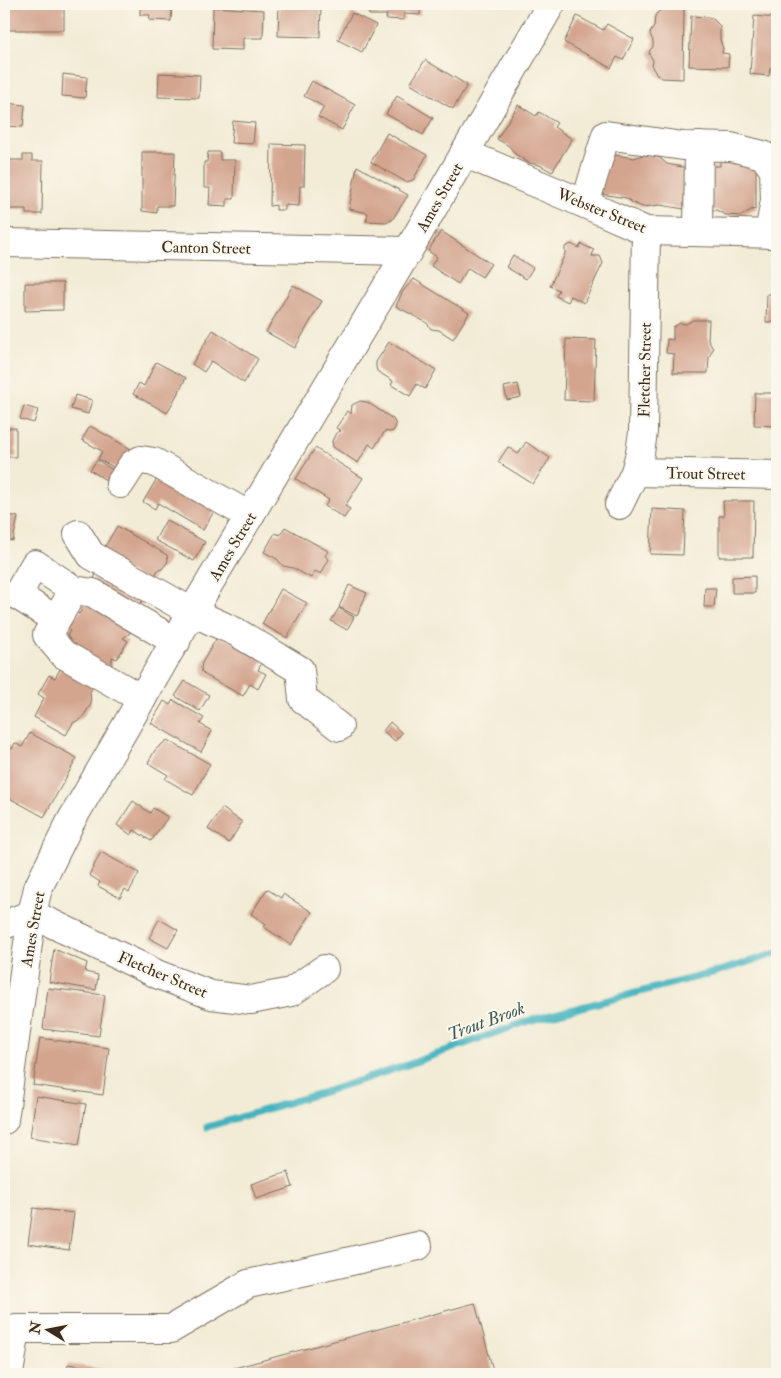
<svg xmlns="http://www.w3.org/2000/svg" width="781" height="1378" font-family="'IM FELL Double Pica',serif">
<style>
.lines{fill:none;stroke-linecap:round;stroke-linejoin:round}
.stream{stroke:#44b3bf;stroke-width:7}
.building{fill:#d3a48e}
.minor-casing{stroke:#7b6e5e;stroke-width:30}
.minor{stroke:#fff;stroke-width:28}
.labels{text-anchor:middle;stroke-width:4;stroke-linejoin:round;paint-order:stroke}
.street-label{font-size:16px;fill:#3b2a1e;stroke:#fbf7ec}
.water-label{font-size:18px;font-style:italic;fill:#3e5a56;stroke:#fbf7ec}
</style>
<rect width="100%" height="100%" fill="#fbf7ec"/>
<filter id="ink" filterUnits="userSpaceOnUse"><feTurbulence type="fractalNoise" baseFrequency=".02" numOctaves="2"/><feDisplacementMap in="SourceGraphic" scale="10" xChannelSelector="R" yChannelSelector="G"/><feConvolveMatrix kernelMatrix="1 2 1 2 8 2 1 2 1" color-interpolation-filters="sRGB"/></filter>
<filter id="wash" filterUnits="userSpaceOnUse"><feTurbulence type="fractalNoise" baseFrequency=".0096" numOctaves="4" result="noise"/><feDisplacementMap in="SourceGraphic" scale="20" xChannelSelector="R" yChannelSelector="G"/><feGaussianBlur stdDeviation="1.12" result="paint"/><feColorMatrix in="noise" values="0 0 0 0 0 0 0 0 0 0 0 0 0 0 0 0 0 1.4 0 .05"/><feComposite in="paint" operator="in"/></filter>
<g filter="url(#wash)">
<rect width="100%" height="100%" fill="#f2ecd6"/>
<g class="lines">
<path class="stream" d="M207 1127 324 1092 404 1066 528 1021 716 972 777 953"/>
</g>
<g id="blocks">
<g class="building">
<rect x="7" y="4" width="57" height="26"/>
<path d="M140 4H172L171 21 149 20 150 15H140Z"/>
<path d="M279 4 321 5 320 37 278 36Z"/>
<path d="M369 4H420V15L404 14V20L386 19 387 15H369Z"/>
<path d="M213 7 264 10 263 38H243V50L212 49Z"/>
<path d="M664 8H684L683 79 661 78 657 75 652 67 653 60 649 54 650 50 653 47V41L650 34 651 31 654 27 655 16 657 13Z"/>
<path d="M352 13 376 25 362 52 338 40Z"/>
<path d="M577 16 603 30 607 24 634 39 623 60 617 57 611 68 564 42Z"/>
<path d="M691 16 708 17 713 19 720 26V39L723 49 722 53 729 54 728 67 689 66Z"/>
<path d="M754 16 777 18V69L770 68 769 76 750 74Z"/>
<path d="M425 60 467 85 453 109 410 84Z"/>
<path d="M159 73 200 75 199 98 158 97Z"/>
<path d="M63 74 87 77 85 98 62 96Z"/>
<path d="M312 81 355 105 342 130 318 117 324 107 304 96Z"/>
<path d="M397 96 433 118 423 135 386 114Z"/>
<path d="M4 103 25 105 23 127 4 126Z"/>
<path d="M518 105 536 116 539 112 557 123 554 127 572 139 552 172 540 165 529 163 515 154 509 146 497 139Z"/>
<path d="M233 121 255 123 253 144 231 143Z"/>
<path d="M387 133 427 155 413 180 406 182 371 162Z"/>
<path d="M271 144 305 145 304 186H300L299 206 285 205V210H276V205L270 206Z"/>
<path d="M142 152H175L173 206H157V213L142 211Z"/>
<path d="M208 152H220V160H235L234 199H227V206L209 205 210 188H204V162H207Z"/>
<path d="M609 154 634 158 643 155H652L660 158 667 164 692 169 684 209 660 205 643 207 633 203 626 198 601 194Z"/>
<path d="M23 155H32V161H43L42 214H26V209H9L10 160H23Z"/>
<path d="M720 159H743L742 164H756V209L751 210 741 216 726 215 716 210H712L711 166H720Z"/>
<path d="M357 166 408 195 392 220 386 222 366 221 368 213 349 209Z"/>
<path d="M441 231 491 264 482 277 468 268 458 284 431 266 437 257 428 251Z"/>
<path d="M571 244 579 248 581 244 594 250 592 256H600L603 263 584 303 571 296 568 302 556 296 559 290 550 286 565 254V247Z"/>
<path d="M513 255 533 268 526 279 506 267Z"/>
<path d="M414 279 469 313 453 339 439 330 431 329 427 323 396 306 403 291Z"/>
<path d="M25 283H63V310L25 311Z"/>
<path d="M293 285 322 301 295 348 266 332Z"/>
<path d="M767 294H777V322H766Z"/>
<path d="M693 320H709L708 340 711 345 713 349 709 357 708 373H673L674 354 666 353 667 339 673 340V327L680 323 686 324Z"/>
<path d="M213 330 258 359 244 383 211 361 204 372 192 364Z"/>
<path d="M566 339 596 340 594 401 564 400Z"/>
<path d="M389 342 436 370 425 389 417 384 410 396 391 385 393 381 377 371 376 367V362Z"/>
<path d="M156 362 186 378 167 413 133 394 139 383 144 386Z"/>
<path d="M518 384 521 397 507 400 504 387Z"/>
<path d="M755 393H777V426L754 425Z"/>
<path d="M75 395 92 400 88 414 71 409Z"/>
<path d="M360 401 367 402 393 419 396 424 395 428 393 431 389 432 385 431 374 448 369 444 358 463 333 447 332 441 336 433 341 431 336 428 347 411 351 414 352 405Z"/>
<path d="M24 406 38 410 34 423 20 419Z"/>
<path d="M90 426 131 449 119 470 98 459 102 451 82 440Z"/>
<rect x="4" y="428" width="12" height="29"/>
<path d="M526 442 550 458 533 484 498 462 508 447 518 454Z"/>
<path d="M315 448 363 478 345 506 350 509 344 518 325 506 329 500 296 479Z"/>
<path d="M97 460 115 471 109 482 90 470Z"/>
<path d="M162 470 219 503 203 530 158 503 155 509 143 502Z"/>
<path d="M723 501H754L753 557H719V516H724Z"/>
<path d="M652 509 685 511 683 555 650 554Z"/>
<path d="M5 514 18 517 13 541 4 539V522Z"/>
<path d="M166 520 205 542 194 561 155 540Z"/>
<path d="M117 526 167 555 168 560 167 563 162 569 158 570 150 584 100 555Z"/>
<path d="M285 527 328 551 325 556 329 559 321 574 315 571 311 578 293 568 283 566 277 559 264 552 275 533 280 535Z"/>
<path d="M99 569 148 591 136 612 92 582Z"/>
<path d="M755 576V593H732V577Z"/>
<path d="M349 585 367 593 357 616 339 607Z"/>
<path d="M705 588H716L714 607H704Z"/>
<path d="M281 589 307 603 287 638 262 624Z"/>
<path d="M89 598 131 628 130 633 123 638 128 641 117 659 112 657V664L109 668 61 646 70 631 65 627 74 611 79 614Z"/>
<path d="M339 608 354 617 347 630 331 621Z"/>
<path d="M219 637 266 655 258 670 266 674 258 689 250 684 243 696 205 675 202 672 201 668 202 663 216 639Z"/>
<path d="M65 661 97 679 90 692 91 704 82 718 73 723 66 735 34 717 44 698 38 694 49 675 55 678Z"/>
<path d="M185 681 209 695 200 711 175 696Z"/>
<path d="M173 700 204 718 200 724 212 731 201 752 151 723 164 701 170 705Z"/>
<path d="M390 722 402 733 395 741 383 731Z"/>
<path d="M30 733 77 758 44 817 4 795V752L7 746 12 749 15 743 22 747Z"/>
<path d="M167 740 210 764 193 795 165 779 168 775 148 763 155 750Z"/>
<path d="M133 801 150 813 153 808 168 817 151 841 134 830 131 835 117 825Z"/>
<path d="M222 808 242 822 229 843 208 829Z"/>
<path d="M101 852 139 873 129 892 125 889 120 898 98 886 100 882 89 875Z"/>
<path d="M267 889 281 898 283 894 312 912 291 945 264 927 266 924 251 914Z"/>
<path d="M159 919 178 930 168 948 149 938Z"/>
<path d="M54 949 87 963 85 972 98 975 96 990 49 982Z"/>
<path d="M48 988 105 995 99 1036 43 1029Z"/>
<path d="M40 1038 109 1048 103 1095 33 1085Z"/>
<path d="M36 1096 86 1104 79 1145 30 1137Z"/>
<path d="M288 1172 293 1187 256 1199 251 1184Z"/>
<path d="M33 1208 74 1213 69 1250 28 1244Z"/>
<path d="M475 1303 494 1374H212Z"/>
<path d="M68 1364 127 1373V1374H66Z"/>
</g>
</g>
</g>
<g filter="url(#ink)">
<use href="#blocks" fill-opacity="0" stroke="#7b6e5e" stroke-width="1"/>
<g class="lines">
<defs>
<g id="minor">
<path d="M464 153 585 204 646 231 777 234"/>
<path d="M585 204 606 135 683 146 731 147 763 155 774 170 775 200 769 234"/>
<path d="M698 232 699 146"/>
<path d="M4 243 408 251"/>
<path d="M635 472 777 475"/>
<path d="M120 484 133 464 141 460 154 462 250 516"/>
<path d="M619 505 635 472 640 453 643 432 646 231"/>
<path d="M78 534 91 555 192 612 236 632 300 670 303 699 339 727"/>
<path d="M56 620 17 595 35 564 74 590"/>
<path d="M142 699 63 654 47 635 74 590 93 593 176 642"/>
<path d="M4 925 32 914 159 975 211 995 251 1000 291 992 324 969"/>
<path d="M4 1120 32 914 38 888 71 821 192 612 408 251 551 4"/>
<path d="M9 1374 16 1329H171L248 1284 418 1246"/>
</g>
</defs>
<use href="#minor" class="minor-casing"/>
<use href="#minor" class="minor"/>
</g>
</g>
<g class="labels">
<g class="street-label">
<text transform="translate(439 197) rotate(-60)" y="6">Ames Street</text>
<text transform="translate(602 210) rotate(22)" y="6">Webster Street</text>
<text transform="translate(206 247) rotate(1)" y="6">Canton Street</text>
<text transform="translate(644 370) rotate(-89)" y="6">Fletcher Street</text>
<text transform="translate(706 473) rotate(1)" y="6">Trout Street</text>
<text transform="translate(232 546) rotate(-59)" y="6">Ames Street</text>
<text transform="translate(32 929) rotate(-80)" y="6">Ames Street</text>
<text transform="translate(163 974) rotate(23)" y="6">Fletcher Street</text>
</g>
<g class="water-label">
<text transform="translate(486 1021) rotate(-20)" y="6">Trout Brook</text>
</g>
</g>
<rect width="781" height="1378" fill="none" stroke="#fbf7ec" stroke-width="20"/>
<g transform="translate(48 1330) rotate(280)" stroke="#fbf7ec" stroke-width="4" paint-order="stroke">
<path d="M0-4L9 19L0 12L-9 19Z" fill="#3b2a1e"/>
<text y="-8" font-size="14" font-weight="bold" text-anchor="middle" fill="#3b2a1e">N</text>
</g>
</svg>
